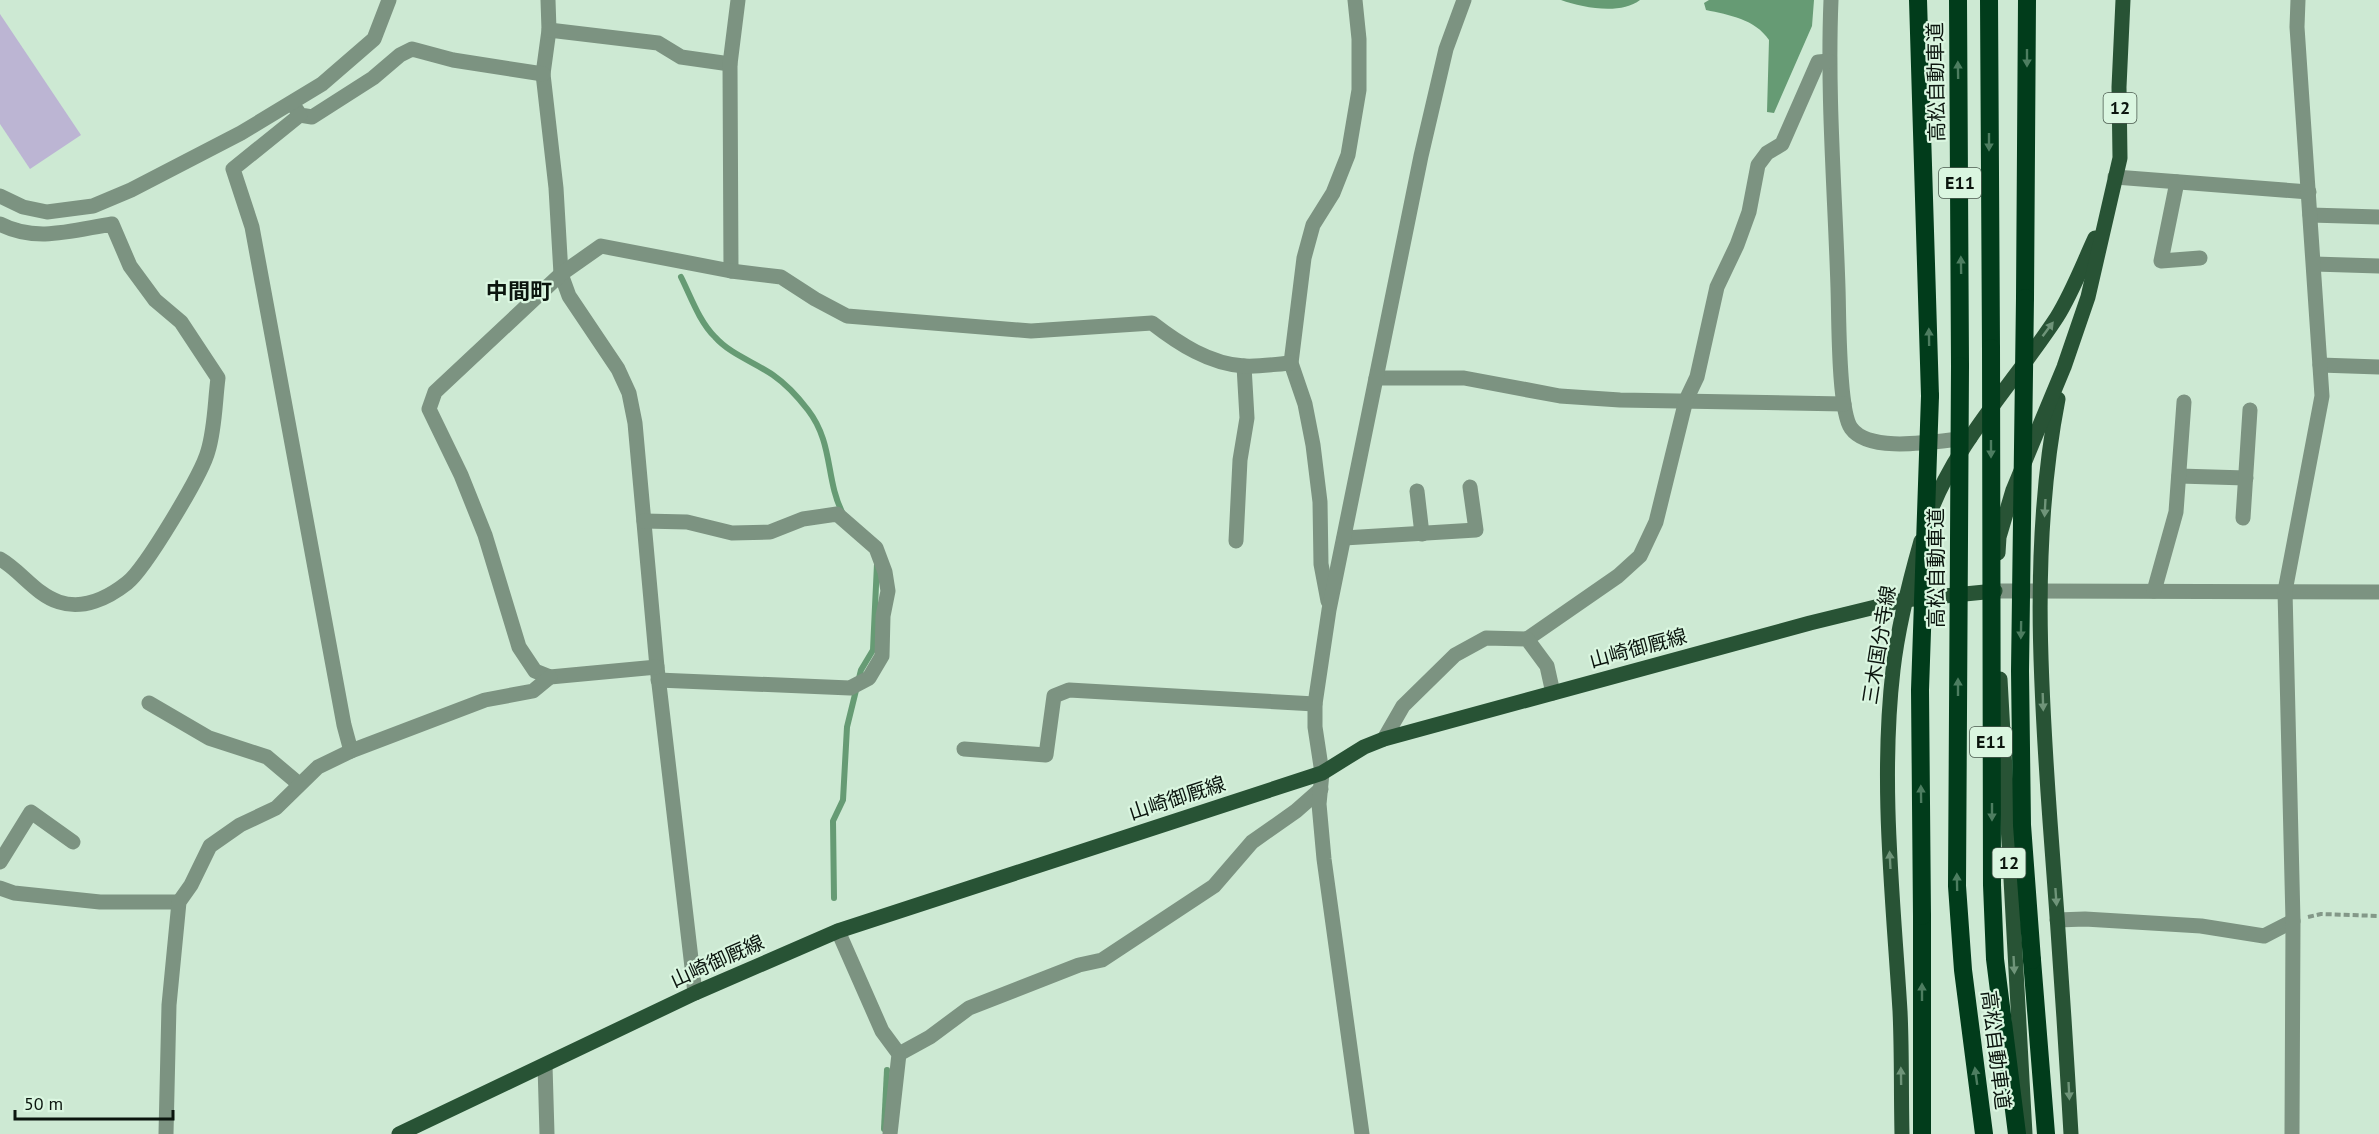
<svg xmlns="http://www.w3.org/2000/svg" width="2379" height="1134" font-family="'PT Sans','Noto Sans JP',sans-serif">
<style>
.water{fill:#669b74}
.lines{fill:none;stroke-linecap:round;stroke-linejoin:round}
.stream{stroke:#669b74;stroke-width:6}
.building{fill:#bcb5d3}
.path{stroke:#839888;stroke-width:4;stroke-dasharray:6 3;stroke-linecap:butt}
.minor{stroke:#7c9381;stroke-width:15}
.major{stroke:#285335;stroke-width:15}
.highway{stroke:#013c1b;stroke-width:18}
.highway-bridge{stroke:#013c1b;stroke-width:18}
.oneway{fill:#4d7d60}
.oneway2{fill:#6f9479}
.labels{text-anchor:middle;stroke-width:4.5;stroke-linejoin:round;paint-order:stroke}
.shield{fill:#daf6e0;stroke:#49584d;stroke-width:1.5}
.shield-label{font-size:18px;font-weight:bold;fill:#0b150e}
.street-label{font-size:20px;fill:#0b150e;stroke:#daf6e0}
.quarter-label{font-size:22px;font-weight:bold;fill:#0b150e;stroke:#daf6e0}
</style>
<rect width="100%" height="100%" fill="#cde9d3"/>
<g class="water">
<path d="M1561 0H1640C1621 15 1583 8 1561 0Z"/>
<path d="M1709 0H1814L1812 26 1774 113 1767 112 1769 40C1755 19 1729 15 1706 10L1704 3Z"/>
</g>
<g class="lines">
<g class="stream">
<path d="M681 277C691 297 699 321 715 337 730 354 754 362 773 375 786 384 798 397 808 410 834 444 825 479 843 514"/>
<path d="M834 898 833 821 843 800 847 727 861 670 873 650 877 564"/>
<path d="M884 1129 887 1070"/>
</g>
</g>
<path class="building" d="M0 14 81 135 30 169 0 124Z"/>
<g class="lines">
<path class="path" d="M2308 917 2321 914 2379 916"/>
<g class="minor">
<path d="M548 0 549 30 543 74 556 188 561 274 569 296 618 369 629 393 635 423 657 667 695 993"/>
<path d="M1831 0C1827 96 1835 192 1838 288 1839 314 1838 410 1851 428 1870 455 1941 440 1970 438"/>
<path d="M549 30 658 43 681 57 730 64"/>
<path d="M296 109 300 115 312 117 373 78 400 55 412 49 453 60 543 74"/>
<path d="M300 115 233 169 252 227 344 725 351 751"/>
<path d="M2115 177 2309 192"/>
<path d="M2177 182 2161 261 2200 258"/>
<path d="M0 196 23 207 47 212 93 206 131 190 241 133 322 84 374 39 389 0"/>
<path d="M2310 215 2379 217"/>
<path d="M0 224C36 243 74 230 112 224L130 266 155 300 181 322 218 378C215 401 215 428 208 451 202 474 145 569 127 583 108 598 83 610 59 602 35 594 21 571 0 559"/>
<path d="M2314 264 2379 266"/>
<path d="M731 271 730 64 738 0"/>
<path d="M2320 365 2379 367"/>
<path d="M1376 378H1464L1560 396 1620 400 1844 404"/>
<path d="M2179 476 2246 478"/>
<path d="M1417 491 1422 534"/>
<path d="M2243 518 2250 410"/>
<path d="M644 521 687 522 732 533 770 532 803 519 837 514 876 548 885 572 888 591 883 616 882 656 869 678 850 688 658 680"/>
<path d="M1344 538 1476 530 1470 487"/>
<path d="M1236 541 1240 460 1247 418 1244 366"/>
<path d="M1995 591 2379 592"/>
<path d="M2154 591 2176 512 2184 402"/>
<path d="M1328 601 1321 564 1320 502 1313 445 1305 404 1291 363 1304 258 1313 225 1333 193 1348 155 1359 90V39L1355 0"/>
<path d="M1527 639 1618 576 1640 556 1656 522 1686 400 1697 377 1717 287 1737 245 1749 212 1758 165 1767 153 1782 144 1818 62 1829 61"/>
<path d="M657 667 550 677 535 671 519 647 485 535 461 475 429 409 435 392 561 274 601 246 731 271 781 277 815 299 847 316 1031 331 1152 323C1179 344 1210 364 1244 366 1260 367 1276 364 1291 363"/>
<path d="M149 703 209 738 267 757 299 784"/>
<path d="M1384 739 1403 706 1455 655 1486 638 1527 639 1547 666 1553 693"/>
<path d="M964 749 1046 755 1054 696 1069 690 1315 704"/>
<path d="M0 862 31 812 73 842"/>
<path d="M0 888 14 893 100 902H179"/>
<path d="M2057 920 2085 919 2201 926 2264 936 2293 921"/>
<path d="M838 931 882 1031 899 1054 890 1134"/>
<path d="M899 1054 930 1037 969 1008 1079 965 1102 960 1214 886 1252 842 1296 811 1321 789"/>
<path d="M545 1065 547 1134"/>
<path d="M166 1134 169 1005 179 902 191 885 210 846 240 825 276 808 318 767 351 751 485 700 533 691 550 677"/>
<path d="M1362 1134 1324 859 1319 804 1322 773 1315 727V704L1329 610 1421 156 1446 49 1464 0"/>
<path d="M2292 1134 2293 921 2285 591 2322 396 2297 27 2298 0"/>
</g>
<g class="major">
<path d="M2058 399C2031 538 2040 681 2050 821 2058 925 2065 1029 2071 1134"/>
<path d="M1928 518C1955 443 2014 383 2057 317 2072 293 2083 264 2095 238"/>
<path d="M1998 553 1999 537 2013 490 2064 367 2088 297 2120 158 2119 87 2123 0"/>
<path d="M2000 679 2025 1134"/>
<path d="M399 1134 695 993 838 931 1322 773 1364 747 1384 739 1810 623 1904 600 1995 591"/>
<path d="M1902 1134C1901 1093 1902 1052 1900 1011 1893 897 1880 783 1893 670 1898 626 1909 583 1921 541"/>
</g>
<g class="highway">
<path d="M1918 0 1930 396"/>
<path d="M1958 0 1960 366"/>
<path d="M1989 0 1991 348"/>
<path d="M2025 298 2027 0"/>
<path d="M2032 960 2046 1134"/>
<path d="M1922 1134V916"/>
</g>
<g class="highway-bridge">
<path d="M2025 298 2020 671 2022 825 2032 960"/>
<path d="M1991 348 1992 885 1995 959 2017 1134"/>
<path d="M1960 366 1957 886 1963 970 1984 1134"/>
<path d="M1922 916 1920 690 1930 396"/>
</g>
</g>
<defs><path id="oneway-solid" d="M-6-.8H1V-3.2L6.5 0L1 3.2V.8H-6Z" transform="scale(1.5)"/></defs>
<g class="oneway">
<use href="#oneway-solid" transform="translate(2027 58) rotate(90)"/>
<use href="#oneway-solid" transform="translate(1958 70) rotate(-91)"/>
<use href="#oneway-solid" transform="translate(1989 142) rotate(90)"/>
<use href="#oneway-solid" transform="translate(1961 265) rotate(-91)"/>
<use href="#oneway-solid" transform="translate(1929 337) rotate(-91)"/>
<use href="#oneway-solid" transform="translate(1991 449) rotate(90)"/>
<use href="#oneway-solid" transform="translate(2021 630) rotate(91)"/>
<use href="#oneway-solid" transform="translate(1958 687) rotate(-90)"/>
<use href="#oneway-solid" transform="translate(1921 794) rotate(-91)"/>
<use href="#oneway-solid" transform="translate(1992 812) rotate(90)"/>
<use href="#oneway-solid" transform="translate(1957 882) rotate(-91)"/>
<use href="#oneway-solid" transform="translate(1922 992) rotate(-90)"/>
<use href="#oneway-solid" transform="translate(1976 1076) rotate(-98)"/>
</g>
<g class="oneway2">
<use href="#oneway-solid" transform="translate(2048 329) rotate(-53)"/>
<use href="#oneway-solid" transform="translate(2045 508) rotate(93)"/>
<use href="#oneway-solid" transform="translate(2043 702) rotate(88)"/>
<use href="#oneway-solid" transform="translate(1890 860) rotate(-93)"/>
<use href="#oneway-solid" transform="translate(2056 897) rotate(86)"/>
<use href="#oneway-solid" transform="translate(2014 965) rotate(87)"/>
<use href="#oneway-solid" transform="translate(1901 1076) rotate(-91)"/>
<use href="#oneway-solid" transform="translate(2069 1091) rotate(87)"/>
</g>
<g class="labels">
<g class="shield">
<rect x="2103.5" y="93" width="33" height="30" rx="4.5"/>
<rect x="1939" y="168" width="42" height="30" rx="4.5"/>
<rect x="1970" y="727" width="42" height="30" rx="4.5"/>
<rect x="1992.5" y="848" width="33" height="30" rx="4.5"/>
</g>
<g class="shield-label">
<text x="2120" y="114">12</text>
<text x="1960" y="189">E11</text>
<text x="1991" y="748">E11</text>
<text x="2009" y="869">12</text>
</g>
<g class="street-label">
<text transform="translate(1936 82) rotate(-91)" y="7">高松自動車道</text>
<text transform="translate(1936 568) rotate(-90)" y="7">高松自動車道</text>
<text transform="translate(1879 645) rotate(-81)" y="7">三木国分寺線</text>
<text transform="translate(1638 648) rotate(-15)" y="7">山崎御厩線</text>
<text transform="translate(1177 798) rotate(-18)" y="7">山崎御厩線</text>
<text transform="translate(717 961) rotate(-24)" y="7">山崎御厩線</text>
<text transform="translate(1996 1050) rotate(83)" y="7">高松自動車道</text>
</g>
<g class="quarter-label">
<text x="519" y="299">中間町</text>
</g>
</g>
<path d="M15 1110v9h158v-9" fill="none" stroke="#0b150e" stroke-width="3"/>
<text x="24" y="1110" font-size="18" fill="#0b150e" stroke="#daf6e0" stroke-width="4.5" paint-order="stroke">50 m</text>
</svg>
